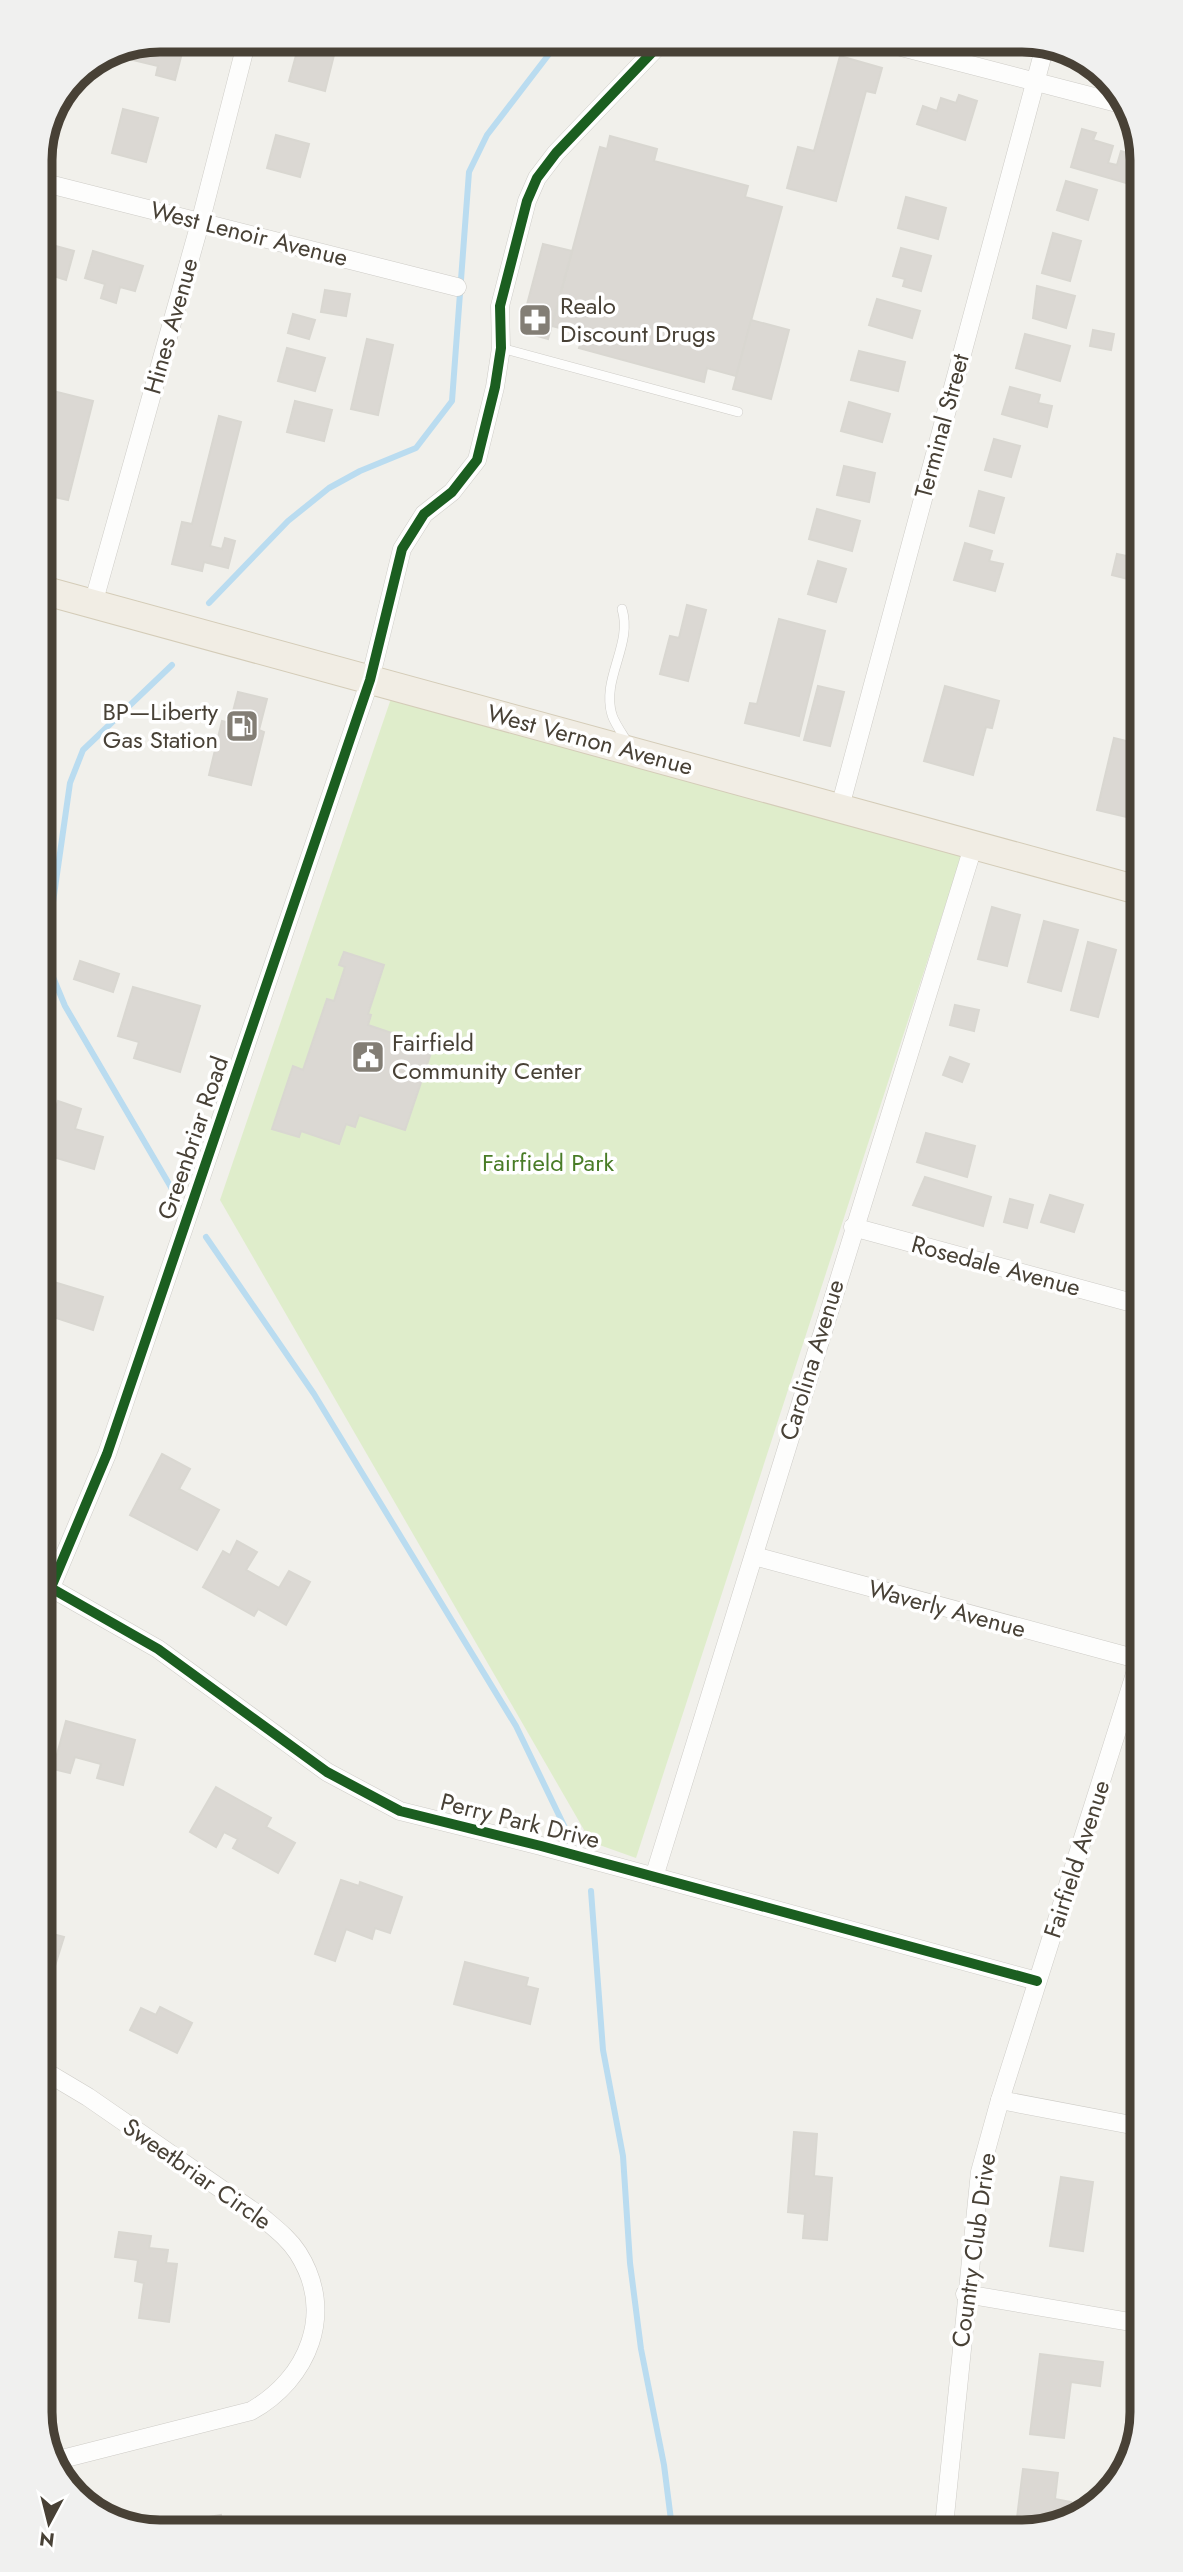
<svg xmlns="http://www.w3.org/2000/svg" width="1183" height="2572" font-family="Jost,sans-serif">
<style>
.green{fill:#dfedcb}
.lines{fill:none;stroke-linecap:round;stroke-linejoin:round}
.stream{stroke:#badcf0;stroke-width:6}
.building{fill:#dbd8d3;stroke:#d9d7d1;stroke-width:2}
.service-casing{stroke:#ceccc7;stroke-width:10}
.minor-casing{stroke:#ceccc7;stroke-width:19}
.primary-casing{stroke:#d4ccb8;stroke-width:30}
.service{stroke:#fdfdfc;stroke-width:9}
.minor{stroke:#fdfdfc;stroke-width:18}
.primary{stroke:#f1ede4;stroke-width:28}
.cycleway-casing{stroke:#fff;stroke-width:15}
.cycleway{stroke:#1b5e20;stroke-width:10}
.labels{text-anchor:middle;stroke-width:7;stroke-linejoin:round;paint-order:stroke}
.street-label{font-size:24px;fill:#484136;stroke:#fff}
.poi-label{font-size:24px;fill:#484136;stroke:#fff;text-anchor:start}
.park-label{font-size:24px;fill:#497c27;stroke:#fff}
.rim{fill:none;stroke:#484136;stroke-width:9}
</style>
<rect width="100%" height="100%" fill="#f1f0eb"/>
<path class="green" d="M397 681 966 842 636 1858 591 1842 220 1200Z"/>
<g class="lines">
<g class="stream">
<path d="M209 603 288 521 329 488 360 471 416 448 452 401 469 172 487 135 556 45"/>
<path d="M172 1189 65 1006 45 958 70 783 83 750 172 665"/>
<path d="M206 1237 314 1394 516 1726 569 1836"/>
<path d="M591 1891 603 2050 623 2156 630 2263 641 2349 664 2465 672 2528"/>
</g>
</g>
<g class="building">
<path d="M336 47 325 91 289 81 298 48Z"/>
<path d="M115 49H183L175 80 156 75 158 66 108 54Z"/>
<path d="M840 56 882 68 875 93 866 91 836 201 787 188 798 147 814 151Z"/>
<path d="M959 95 977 101 965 140 917 124 923 106 937 111 941 98 956 103Z"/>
<path d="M123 109 158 118 146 162 112 153Z"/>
<path d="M1082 129 1096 133 1093 140 1113 146 1108 163 1117 165 1121 151 1136 156 1133 185 1071 167Z"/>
<path d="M276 135 309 144 300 177 267 168Z"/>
<path d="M610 136 657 149 654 161 748 186 745 197 782 207 736 376 707 368 704 382 579 348 583 334 552 326 600 147 607 149Z"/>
<path d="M1066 181 1097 190 1088 220 1057 210Z"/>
<path d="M906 197 946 208 938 239 898 228Z"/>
<path d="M1053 233 1081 241 1070 281 1042 273Z"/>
<path d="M41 242 74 251 66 280 41 272Z"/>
<path d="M543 244 572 251 548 339 520 331Z"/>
<path d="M901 248 931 256 921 291 903 286 905 279 893 276Z"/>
<path d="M93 251 143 266 135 291 120 287 116 303 101 298 105 284 85 278Z"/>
<path d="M1037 286 1075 296 1066 328 1033 318Z"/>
<path d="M325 290 350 294 346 316 321 312Z"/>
<path d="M877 299 920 311 912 338 869 325Z"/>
<path d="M293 314 315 320 309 339 288 333Z"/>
<path d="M751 320 789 330 771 399 733 389Z"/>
<path d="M1093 330 1114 334 1111 350 1090 346Z"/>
<path d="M1025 334 1070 346 1060 381 1016 368Z"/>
<path d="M367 339 393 345 378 415 351 409Z"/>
<path d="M287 348 325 358 315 391 278 381Z"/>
<path d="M859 351 905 362 898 391 851 380Z"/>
<path d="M1010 387 1040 395 1038 403 1052 406 1047 427 1002 414Z"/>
<path d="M41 388 93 401 68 500 41 494Z"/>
<path d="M295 401 332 410 324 441 287 432Z"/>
<path d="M849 402 890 414 882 442 841 431Z"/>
<path d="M219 416 241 422 210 546 222 549 225 538 235 541 228 568 204 562 202 571 172 564 182 522 192 524Z"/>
<path d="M994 439 1020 446 1011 477 985 470Z"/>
<path d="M844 466 875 473 869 502 837 495Z"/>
<path d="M979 491 1004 498 994 533 970 526Z"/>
<path d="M817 509 860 521 852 551 809 539Z"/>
<path d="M965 543 992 551 989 561 1003 564 995 591 954 580Z"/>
<path d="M1117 554 1137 558 1136 581 1112 575Z"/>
<path d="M818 561 846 569 836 602 808 594Z"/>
<path d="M687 605 706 610 688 681 660 674 670 636 679 638Z"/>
<path d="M779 619 825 631 799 736 745 723 750 703 757 704Z"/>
<path d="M818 686 844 692 830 746 804 740Z"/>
<path d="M945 686 999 701 992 728 986 727 973 775 924 761Z"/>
<path d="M238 692 267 699 259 730 264 732 251 785 209 775 222 721 230 723Z"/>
<path d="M1114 738 1138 744 1132 766 1138 767V790L1131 818 1097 810Z"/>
<path d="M992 907 1020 915 1007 966 978 959Z"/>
<path d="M1044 921 1078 930 1061 991 1028 982Z"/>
<path d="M1088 942 1116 950 1098 1017 1071 1010Z"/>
<path d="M344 952 384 965 368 1014 371 1015 368 1025 433 1047 405 1130 359 1115 355 1127 346 1124 339 1144 301 1131 299 1137 272 1129 293 1066 303 1070 327 999 334 1001 345 967 339 965Z"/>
<path d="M80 961 119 974 113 992 74 979Z"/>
<path d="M133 987 200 1006 180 1072 134 1058 139 1042 118 1036Z"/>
<path d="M955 1005 979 1010 974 1031 950 1025Z"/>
<path d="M950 1057 969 1064 962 1082 943 1075Z"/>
<path d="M58 1101 81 1109 75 1129 103 1137 94 1169 43 1154V1120L51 1122Z"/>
<path d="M926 1133 975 1146 967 1177 917 1162Z"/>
<path d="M925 1177 991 1197 983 1226 913 1205Z"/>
<path d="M1050 1195 1083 1205 1074 1232 1041 1222Z"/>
<path d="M1010 1199 1033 1205 1027 1228 1004 1222Z"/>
<path d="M44 1279 103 1297 93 1330 44 1314Z"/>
<path d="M162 1454 190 1469 179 1489 219 1510 197 1550 130 1515Z"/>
<path d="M237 1541 257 1552 246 1570 279 1588 289 1571 310 1582 286 1625 258 1609 254 1616 203 1587 223 1551 230 1555Z"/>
<path d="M66 1721 135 1740 123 1785 97 1778 101 1764 75 1757 70 1773 53 1769Z"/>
<path d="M216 1787 271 1818 266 1827 295 1843 278 1873 233 1848 238 1839 224 1832 216 1847 190 1832Z"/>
<path d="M341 1880 359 1886 360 1882 402 1897 390 1933 375 1928 372 1939 346 1929 335 1961 315 1954Z"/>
<path d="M45 1932 64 1937 50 1982 45 1980Z"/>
<path d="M465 1962 528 1978 526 1986 538 1989 530 2024 454 2004Z"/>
<path d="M160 2007 192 2023 177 2053 130 2030 141 2008 156 2015Z"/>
<path d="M794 2132 817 2134 814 2176 832 2178 827 2240 803 2238 805 2214 788 2212Z"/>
<path d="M1061 2177 1093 2182 1083 2251 1050 2246Z"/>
<path d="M119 2232 151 2236 149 2248 168 2250 166 2263 177 2264 169 2322 139 2318 144 2283 135 2281 138 2260 115 2257Z"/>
<path d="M1040 2354 1103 2362 1100 2386 1071 2382 1064 2438 1030 2434Z"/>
<path d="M1023 2469 1058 2473 1055 2499 1071 2502 1069 2520H1050L1049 2525 1016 2526Z"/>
<path d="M221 2515 224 2531H152L144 2528Z"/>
</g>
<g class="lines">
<defs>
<g id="service">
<path d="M501 348 738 412"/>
<path d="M622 609C633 645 601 678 612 715 615 724 623 735 628 743"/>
</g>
<g id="minor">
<path d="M882 42 1125 105"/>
<path d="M41 182 457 287"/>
<path d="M93 604 200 223 245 48"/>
<path d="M840 807 1045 46"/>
<path d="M853 1227 1140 1305"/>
<path d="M754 1556 1141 1660"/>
<path d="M44 1584 158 1649 327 1772 400 1811 541 1846 1037 1981"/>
<path d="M44 1604 107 1454 370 680 402 549 424 514 452 492 477 460 495 387 501 348 500 306 527 201 537 178 556 153 660 44"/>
<path d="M654 1877 974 844"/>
<path d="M46 2072 88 2097 263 2218C276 2229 289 2239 298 2253 336 2313 308 2379 251 2411L54 2461"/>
<path d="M1000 2100 1142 2127"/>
<path d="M965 2294 1142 2324"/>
<path d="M944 2526 980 2172 1000 2100 1141 1655"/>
</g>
<path id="primary" d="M42 590 1138 890"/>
</defs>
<use href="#service" class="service-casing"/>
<use href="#minor" class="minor-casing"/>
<use href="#primary" class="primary-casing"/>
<use href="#service" class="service"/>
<use href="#minor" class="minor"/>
<use href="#primary" class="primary"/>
<defs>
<g id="cycleway">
<path d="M44 1584 158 1649 327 1772 400 1811 541 1846 1037 1981"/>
<path d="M44 1604 107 1454 370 680 402 549 424 514 452 492 477 460 495 387 501 348 500 306 527 201 537 178 556 153 660 44"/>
</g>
</defs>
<use href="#cycleway" class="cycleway-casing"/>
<use href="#cycleway" class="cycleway"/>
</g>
<defs>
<symbol id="pharmacy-square" viewBox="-11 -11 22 22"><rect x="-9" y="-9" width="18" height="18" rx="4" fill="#837e75" stroke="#fff"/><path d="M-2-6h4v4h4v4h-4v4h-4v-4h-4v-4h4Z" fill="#fff"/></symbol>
<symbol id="fuel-square" viewBox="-11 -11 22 22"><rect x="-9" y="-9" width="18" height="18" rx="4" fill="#837e75" stroke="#fff"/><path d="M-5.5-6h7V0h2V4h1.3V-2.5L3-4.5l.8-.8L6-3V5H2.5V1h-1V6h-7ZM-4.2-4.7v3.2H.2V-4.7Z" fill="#fff"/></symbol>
<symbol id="civic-square" viewBox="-11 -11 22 22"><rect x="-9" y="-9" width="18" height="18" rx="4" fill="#837e75" stroke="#fff"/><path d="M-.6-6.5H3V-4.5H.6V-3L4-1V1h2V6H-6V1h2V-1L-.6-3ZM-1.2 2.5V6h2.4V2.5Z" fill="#fff"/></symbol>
</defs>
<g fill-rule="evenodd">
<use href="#pharmacy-square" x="516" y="301" width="38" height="38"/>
<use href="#fuel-square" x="223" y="707" width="38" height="38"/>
<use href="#civic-square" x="349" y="1038" width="38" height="38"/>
</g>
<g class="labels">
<g class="street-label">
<text transform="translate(249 234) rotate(14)" y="8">West Lenoir Avenue</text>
<text transform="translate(171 326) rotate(-74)" y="8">Hines Avenue</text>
<text transform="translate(942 426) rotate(-75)" y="8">Terminal Street</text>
<text transform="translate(590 740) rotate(15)" y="8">West Vernon Avenue</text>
<text transform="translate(193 1138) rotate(-71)" y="8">Greenbriar Road</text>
<text transform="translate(996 1266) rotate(15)" y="8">Rosedale Avenue</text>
<text transform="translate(812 1360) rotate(-73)" y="8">Carolina Avenue</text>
<text transform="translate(947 1609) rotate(15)" y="8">Waverly Avenue</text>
<text transform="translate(520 1821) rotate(14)" y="8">Perry Park Drive</text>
<text transform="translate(1077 1859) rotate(-72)" y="8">Fairfield Avenue</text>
<text transform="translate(197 2174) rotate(35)" y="8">Sweetbriar Circle</text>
<text transform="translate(974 2250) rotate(-82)" y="8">Country Club Drive</text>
</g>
<g class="poi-label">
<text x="560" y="314">Realo<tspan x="560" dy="28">Discount Drugs</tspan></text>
<text x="218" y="720" text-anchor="end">BP—Liberty<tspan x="218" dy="28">Gas Station</tspan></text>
<text x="392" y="1051">Fairfield<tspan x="392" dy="28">Community Center</tspan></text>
</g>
<g class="park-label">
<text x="548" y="1171">Fairfield Park</text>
</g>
</g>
<path d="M0 0H1183V2572H0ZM160 52H1022A108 108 0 0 1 1130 160V2412A108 108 0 0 1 1022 2520H160A108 108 0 0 1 52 2412V160A108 108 0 0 1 160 52Z" fill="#f0f0ef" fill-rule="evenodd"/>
<path class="rim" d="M160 52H1022A108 108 0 0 1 1130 160V2412A108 108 0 0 1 1022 2520H160A108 108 0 0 1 52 2412V160A108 108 0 0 1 160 52Z"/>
<g transform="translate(49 2523) rotate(187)" stroke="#ffffff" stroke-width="5" paint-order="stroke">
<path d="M0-5L12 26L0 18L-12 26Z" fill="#484136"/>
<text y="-10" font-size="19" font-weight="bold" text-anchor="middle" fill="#484136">N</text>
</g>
</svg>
